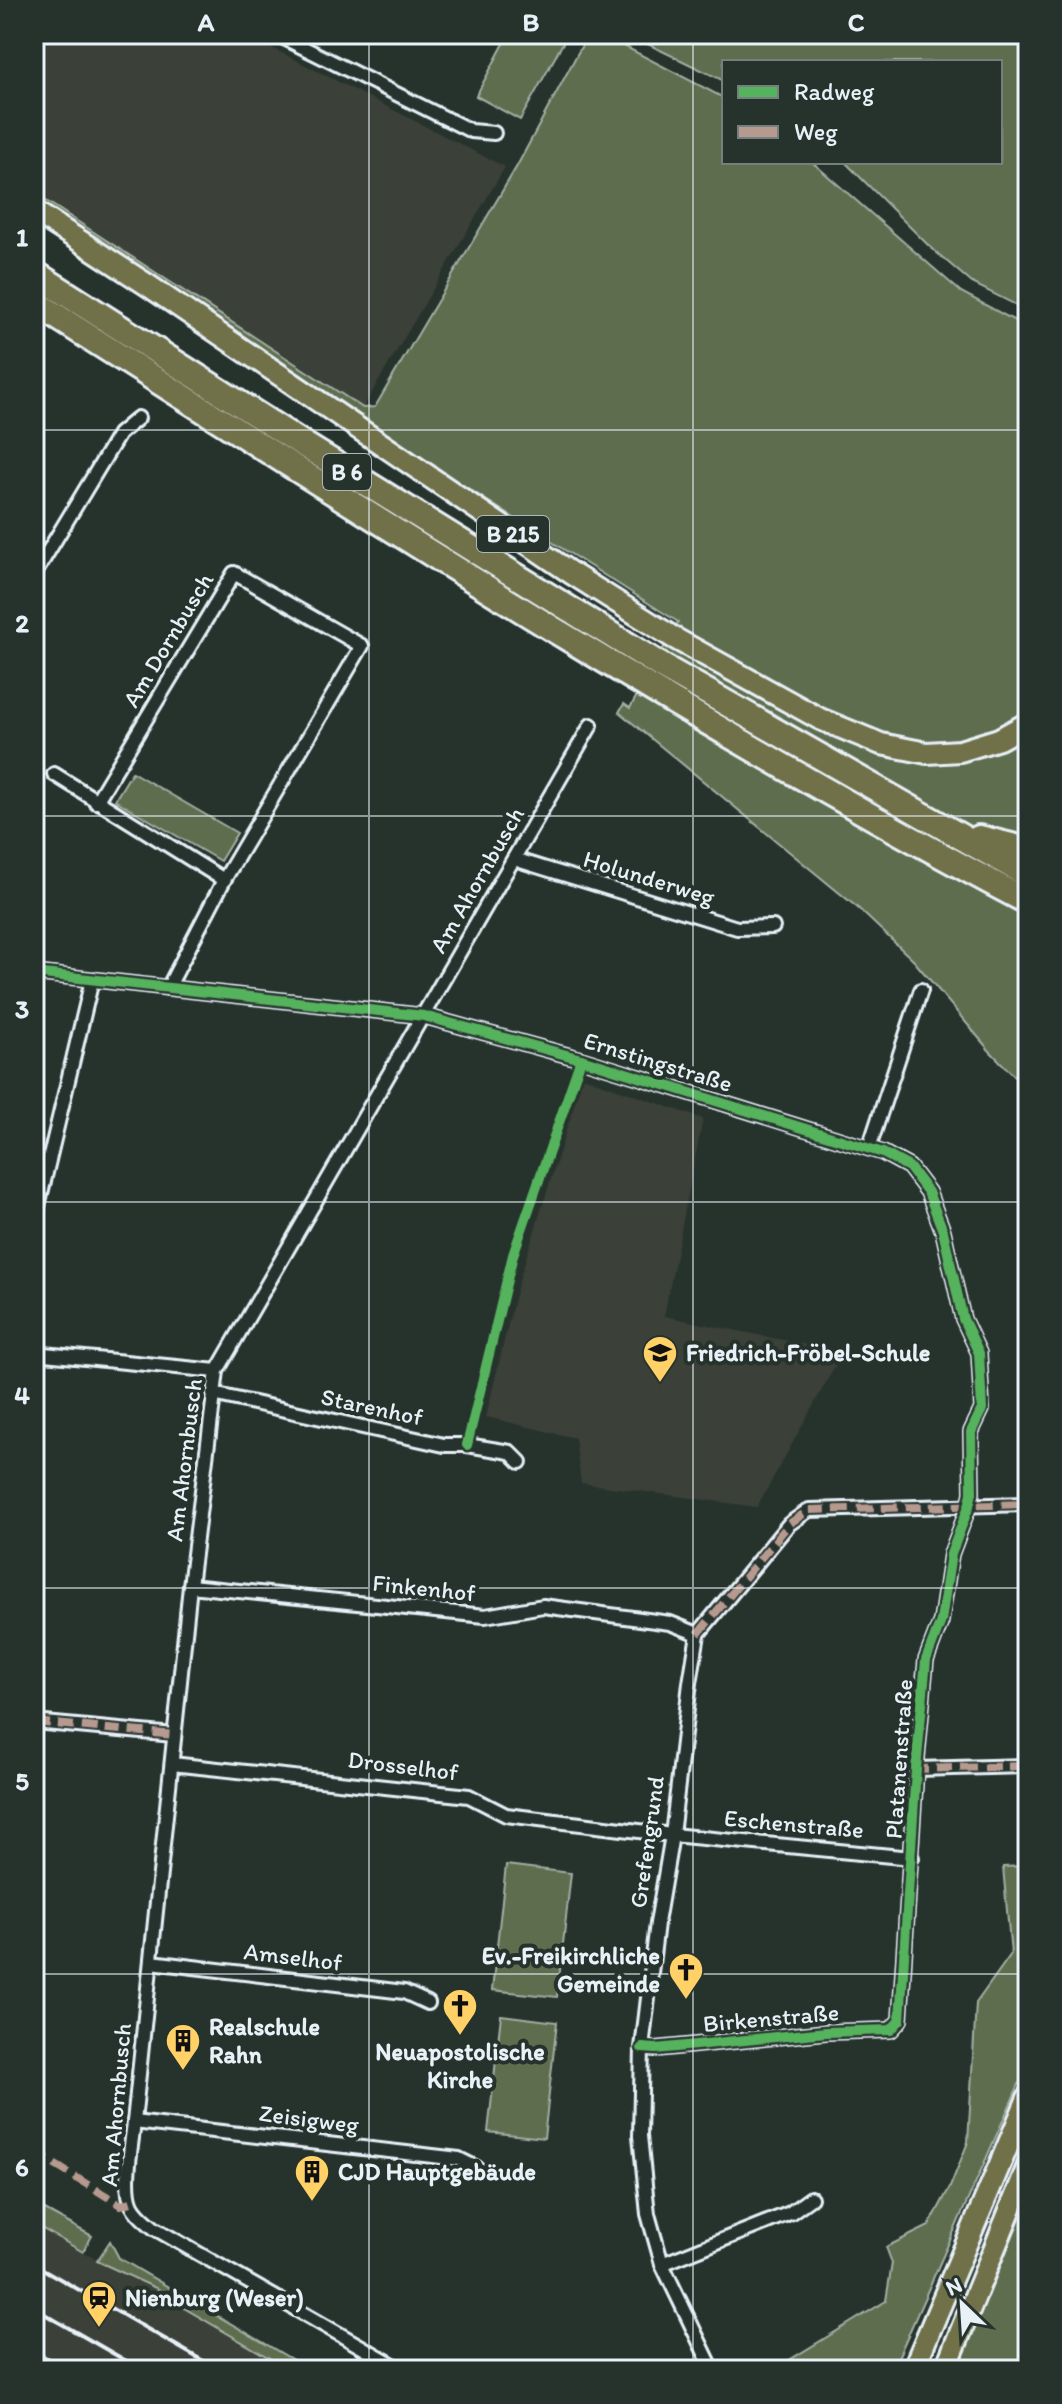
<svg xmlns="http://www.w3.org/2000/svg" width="1062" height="2404" font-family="Itim,sans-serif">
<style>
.built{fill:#3a4039}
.green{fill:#5e6d4f;stroke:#a3afa4;stroke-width:2}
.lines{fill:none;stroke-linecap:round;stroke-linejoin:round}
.street-casing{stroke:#e8f1f8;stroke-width:18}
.primary-casing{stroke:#e8f1f8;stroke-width:26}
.highway-casing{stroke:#e8f1f8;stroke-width:30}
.street{stroke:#26332d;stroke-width:12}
.primary{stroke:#70704a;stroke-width:20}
.highway{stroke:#70704a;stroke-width:24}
.rail{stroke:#e8f1f8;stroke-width:4}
.quiet{stroke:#b69a8f;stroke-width:8;stroke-dasharray:16 8;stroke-linecap:butt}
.cycleway-casing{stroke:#26332d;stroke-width:15}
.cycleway{stroke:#56b35d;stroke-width:10}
.grid{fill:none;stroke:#e8f1f8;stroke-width:2;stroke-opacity:0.55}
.labels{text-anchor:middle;stroke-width:8;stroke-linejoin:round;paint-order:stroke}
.shield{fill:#26332d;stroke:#aeb8bb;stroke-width:2}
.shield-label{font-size:22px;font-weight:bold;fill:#e8f1f8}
.street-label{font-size:24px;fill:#e8f1f8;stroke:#26332d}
.poi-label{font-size:24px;font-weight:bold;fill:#e8f1f8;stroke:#26332d;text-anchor:start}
.neatline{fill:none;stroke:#e8f1f8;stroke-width:3}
.grid-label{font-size:26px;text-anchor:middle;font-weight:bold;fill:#e8f1f8}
</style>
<rect width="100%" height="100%" fill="#26332d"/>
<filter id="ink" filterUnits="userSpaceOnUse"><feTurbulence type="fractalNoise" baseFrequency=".0125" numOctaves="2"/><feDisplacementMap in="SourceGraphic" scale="16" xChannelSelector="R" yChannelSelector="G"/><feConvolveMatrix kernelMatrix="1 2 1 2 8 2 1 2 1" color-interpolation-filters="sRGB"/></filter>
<g filter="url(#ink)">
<g class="built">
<path d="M34 34H245L505 167 363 408 34 193Z"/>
<path d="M583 1077 703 1119 664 1316 843 1352 757 1507 581 1483 575 1438 486 1417 517 1287Z"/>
<path d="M34 2224 125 2275 160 2290 167 2298 290 2370H34Z"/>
</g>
<g class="green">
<path d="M509 34H568L520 120 476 96Z"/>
<path d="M588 34H601L724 98V162H812L961 292 1028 328V1102L1019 1081 989 1050 914 961 859 909 619 712 624 704 630 708 678 622 363 422 34 202V193L363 408 375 407 517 166Z"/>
<path d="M627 34H1028V311L972 283 929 246 845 162H1000V62H724V81Z"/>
<path d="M132 772 237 833 220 861 115 800Z"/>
<path d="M506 1865 571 1873 557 1997 492 1990Z"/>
<path d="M1028 1866V2064L893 2369 773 2370 886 2301 892 2263 886 2247 929 2226 950 2187 968 2142 976 2003 1011 1954 1003 1867Z"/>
<path d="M501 2015 557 2022 544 2138 488 2132Z"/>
<path d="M1028 2199V2370H958Z"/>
<path d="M34 2204 92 2236 83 2252 34 2224Z"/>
<path d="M110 2241 119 2258 310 2370H290L167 2298 160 2290 97 2261Z"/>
</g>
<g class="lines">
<defs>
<g id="street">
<path d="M276 34 471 131 494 133"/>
<path d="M34 575 119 434 138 418"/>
<path d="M54 774 224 880"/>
<path d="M96 802 234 573 362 646 224 880 168 988"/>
<path d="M514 859 737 928 773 927"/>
<path d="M34 973 424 1016 581 1059 883 1153 909 1167 928 1192 943 1231 963 1319 979 1353 982 1409 971 1432 972 1493 969 1506 951 1554 941 1621 926 1660 916 1769 900 2020 891 2030 826 2032 656 2049 642 2048"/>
<path d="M869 1148 921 990"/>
<path d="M34 1223 92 980"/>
<path d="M34 1353 217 1371"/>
<path d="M213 1394 444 1445H467L510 1452 520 1462"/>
<path d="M190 1586 485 1616 543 1606 670 1623 698 1634"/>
<path d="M34 1722 174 1735"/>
<path d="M172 1764 469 1796 506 1815 672 1835 912 1858"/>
<path d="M916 1769 1028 1766"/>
<path d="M151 1962 404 1992 428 2003"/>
<path d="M134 2122 459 2159 477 2168"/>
<path d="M662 2264 790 2213 811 2198"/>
<path d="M402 2370 154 2228C146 2221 137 2215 132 2205 123 2186 132 2143 134 2122L190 1586 217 1371 591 725"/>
<path d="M713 2370 662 2264 648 2214 640 2136 642 2048 657 1923 672 1835 690 1683 698 1634 789 1524 809 1510 1028 1504"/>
</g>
<g id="primary">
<path d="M34 211 149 286 571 573 674 638 820 719 881 744 927 753 960 751 999 739 1028 723"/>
<path d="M913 2370 1028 2098"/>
<path d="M945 2370 1028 2166"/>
</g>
<g id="highway">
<path d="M34 273 306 446 663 667 1028 875"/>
<path d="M34 302C361 510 686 721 1028 902"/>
<path d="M979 838 1028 850"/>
</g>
</defs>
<use href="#street" class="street-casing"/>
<use href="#primary" class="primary-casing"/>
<use href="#highway" class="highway-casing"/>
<use href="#street" class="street"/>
<use href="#primary" class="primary"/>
<use href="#highway" class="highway"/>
<g class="rail">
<path d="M34 2264 219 2370"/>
<path d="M34 2308 142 2370"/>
<path d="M34 2351 68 2370"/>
</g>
<g class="quiet">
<path d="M698 1634 789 1524 809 1510 1028 1504"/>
<path d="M34 1722 174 1735"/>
<path d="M916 1765V1769L1028 1766"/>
<path d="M34 2152 121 2205 131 2202"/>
</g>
<defs>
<g id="cycleway">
<path d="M34 973 424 1016 581 1059 883 1153 909 1167 928 1192 943 1231 963 1319 979 1353 982 1409 971 1432 972 1493 969 1506 951 1554 941 1621 926 1660 916 1769 900 2020 891 2030 826 2032 656 2049 642 2048"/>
<path d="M467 1445 513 1255 581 1059"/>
</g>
</defs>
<use href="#cycleway" class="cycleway-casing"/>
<use href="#cycleway" class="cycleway"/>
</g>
</g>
<path class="grid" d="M369 34V2370M693 34V2370M34 430H1028M34 816H1028M34 1202H1028M34 1588H1028M34 1974H1028"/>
<defs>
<symbol id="school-pin" viewBox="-11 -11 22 30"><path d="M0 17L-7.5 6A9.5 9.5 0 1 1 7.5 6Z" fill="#ffd166" stroke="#26332d"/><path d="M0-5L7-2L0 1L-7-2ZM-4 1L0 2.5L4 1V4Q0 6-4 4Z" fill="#111"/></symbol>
<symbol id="church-pin" viewBox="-11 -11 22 30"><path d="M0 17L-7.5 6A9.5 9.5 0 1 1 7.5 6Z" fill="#ffd166" stroke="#26332d"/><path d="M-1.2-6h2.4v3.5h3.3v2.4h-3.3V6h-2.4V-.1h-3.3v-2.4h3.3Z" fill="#111"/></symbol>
<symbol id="building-pin" viewBox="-11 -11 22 30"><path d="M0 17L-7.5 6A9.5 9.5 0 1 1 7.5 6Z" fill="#ffd166" stroke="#26332d"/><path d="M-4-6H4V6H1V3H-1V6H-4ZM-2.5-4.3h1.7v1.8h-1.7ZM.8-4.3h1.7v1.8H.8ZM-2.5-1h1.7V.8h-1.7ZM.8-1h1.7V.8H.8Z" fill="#111"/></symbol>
<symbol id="station-pin" viewBox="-11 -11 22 30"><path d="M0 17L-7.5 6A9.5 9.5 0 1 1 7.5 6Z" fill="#ffd166" stroke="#26332d"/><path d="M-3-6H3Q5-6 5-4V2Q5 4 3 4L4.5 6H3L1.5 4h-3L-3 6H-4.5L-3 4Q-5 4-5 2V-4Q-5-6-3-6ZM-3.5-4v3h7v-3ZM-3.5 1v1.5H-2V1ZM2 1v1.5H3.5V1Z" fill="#111"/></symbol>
</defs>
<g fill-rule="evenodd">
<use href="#school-pin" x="640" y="1333" width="40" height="54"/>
<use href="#church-pin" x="666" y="1950" width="40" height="54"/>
<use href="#church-pin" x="440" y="1986" width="40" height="54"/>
<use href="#building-pin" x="163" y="2021" width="40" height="54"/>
<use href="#building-pin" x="292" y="2152" width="40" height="54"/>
<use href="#station-pin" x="79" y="2278" width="40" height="54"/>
</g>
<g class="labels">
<g class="shield">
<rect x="323" y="454" width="48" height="36" rx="6"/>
<rect x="477" y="516" width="72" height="36" rx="6"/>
</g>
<g class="shield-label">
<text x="347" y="480">B 6</text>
<text x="513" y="542">B 215</text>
</g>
<g class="street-label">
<text transform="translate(168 640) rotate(-59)" y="8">Am Dornbusch</text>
<text transform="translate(649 878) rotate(17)" y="8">Holunderweg</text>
<text transform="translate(477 880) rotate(-60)" y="8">Am Ahornbusch</text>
<text transform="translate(658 1062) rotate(17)" y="8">Ernstingstraße</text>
<text transform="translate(372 1407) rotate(12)" y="8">Starenhof</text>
<text transform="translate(184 1460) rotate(-83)" y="8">Am Ahornbusch</text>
<text transform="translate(424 1588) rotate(6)" y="8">Finkenhof</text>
<text transform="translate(899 1759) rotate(-86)" y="8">Platanenstraße</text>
<text transform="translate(403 1766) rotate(7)" y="8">Drosselhof</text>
<text transform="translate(794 1824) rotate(5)" y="8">Eschenstraße</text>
<text transform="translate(647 1842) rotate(-82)" y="8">Grefengrund</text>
<text transform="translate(293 1957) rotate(7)" y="8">Amselhof</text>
<text transform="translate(771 2018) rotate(-5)" y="8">Birkenstraße</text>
<text transform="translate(116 2105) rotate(-85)" y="8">Am Ahornbusch</text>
<text transform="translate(309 2119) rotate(7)" y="8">Zeisigweg</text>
</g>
<g class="poi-label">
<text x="686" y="1361">Friedrich-Fröbel-Schule</text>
<text x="660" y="1964" text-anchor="end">Ev.-Freikirchliche<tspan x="660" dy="28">Gemeinde</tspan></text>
<text x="209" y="2035">Realschule<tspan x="209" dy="28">Rahn</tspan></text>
<text x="460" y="2060" text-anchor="middle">Neuapostolische<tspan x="460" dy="28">Kirche</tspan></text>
<text x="338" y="2180">CJD Hauptgebäude</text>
<text x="125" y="2306">Nienburg (Weser)</text>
</g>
</g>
<rect width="1062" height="2404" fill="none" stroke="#26332d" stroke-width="88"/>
<rect x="722" y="60" width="280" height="104" fill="#26332d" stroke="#747f7e" stroke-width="2"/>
<rect x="738" y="86" width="40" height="12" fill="#56b35d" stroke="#747f7e" stroke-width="2"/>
<text x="794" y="100" font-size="24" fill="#e8f1f8">Radweg</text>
<rect x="738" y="126" width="40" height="12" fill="#b69a8f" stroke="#747f7e" stroke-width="2"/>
<text x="794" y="140" font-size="24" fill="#e8f1f8">Weg</text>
<g transform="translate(962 2304) rotate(335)" stroke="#26332d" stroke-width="6" paint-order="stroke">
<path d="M0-6L14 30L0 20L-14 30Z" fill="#e8f1f8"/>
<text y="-12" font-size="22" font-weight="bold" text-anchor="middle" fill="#e8f1f8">N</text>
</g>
<rect x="44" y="44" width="974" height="2316" class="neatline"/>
<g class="grid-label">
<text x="206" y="31">A</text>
<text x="531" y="31">B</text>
<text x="856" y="31">C</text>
<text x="22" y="246">1</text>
<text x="22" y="632">2</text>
<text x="22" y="1018">3</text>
<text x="22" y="1404">4</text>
<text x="22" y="1790">5</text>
<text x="22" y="2176">6</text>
</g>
</svg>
